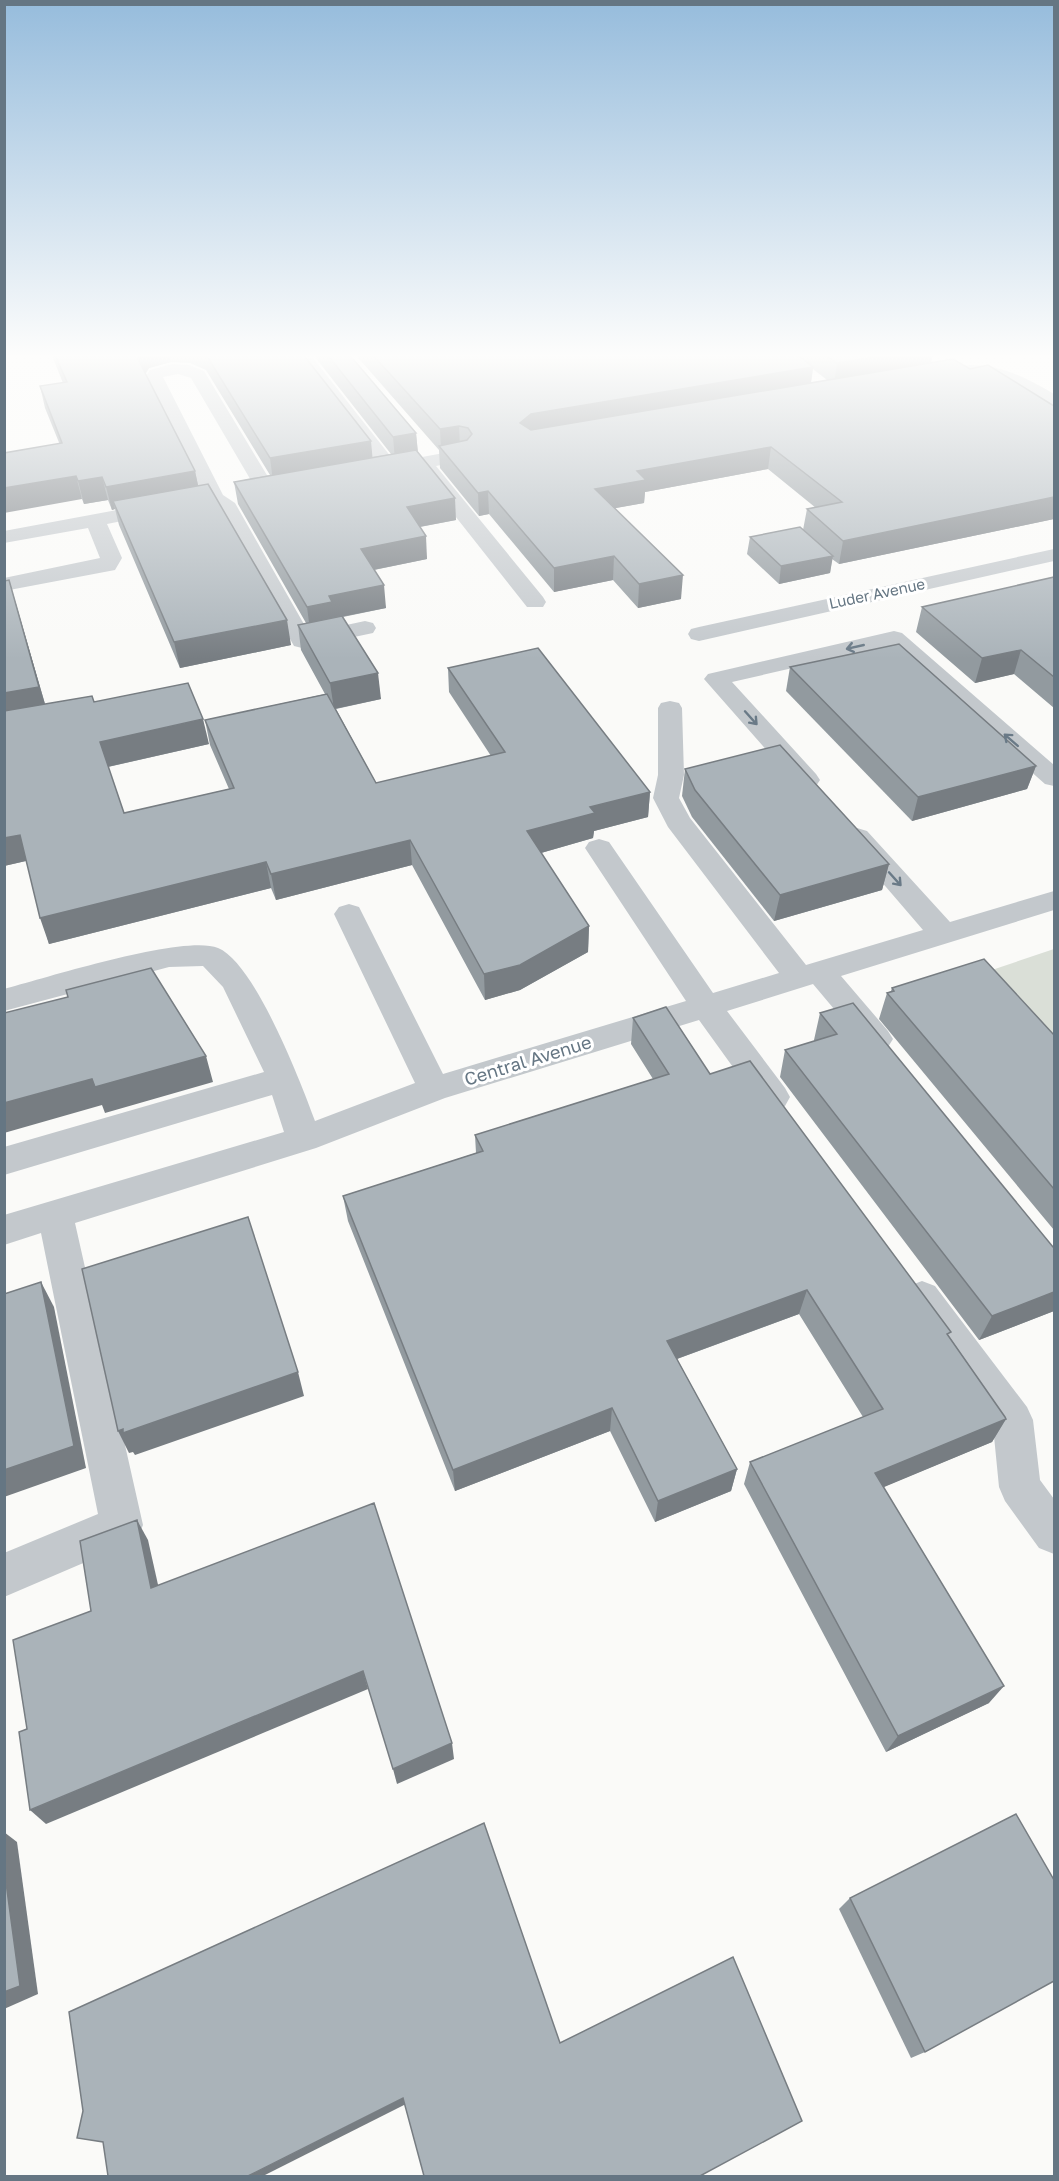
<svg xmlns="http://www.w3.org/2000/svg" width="1059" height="2181" font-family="'Golos Text',sans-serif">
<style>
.green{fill:#dadfd7}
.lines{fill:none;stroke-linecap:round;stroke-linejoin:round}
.minor{fill:#c3c8cc;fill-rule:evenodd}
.wall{fill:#929a9f;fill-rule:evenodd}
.shaded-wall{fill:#777d82}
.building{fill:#aab3b9;stroke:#777d82;stroke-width:1.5}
.oneway{stroke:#6a7a87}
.labels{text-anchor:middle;stroke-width:6;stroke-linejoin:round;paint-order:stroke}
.far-street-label{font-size:15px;fill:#657683;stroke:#fff}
.street-label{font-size:18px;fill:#657683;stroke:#fff}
</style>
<rect width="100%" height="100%" fill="#fafaf8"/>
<path class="green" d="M1054 949V1062L977 975Z"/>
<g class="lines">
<g class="minor">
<path d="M298 353H314L313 358 395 462 460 450 467 452 470 456 467 460 436 466 543 597 546 602 543 607H527L418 469 382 476 375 474 372 470 377 465 298 362 296 358Z"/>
<path d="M172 364 189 365 204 371 276 490 273 494H259L191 378 178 374 163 377 223 495 235 503 309 633 365 621 373 623 376 628 373 633 302 648 294 646 217 507 205 499 144 379 150 370Z"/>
<path d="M970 365C1003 365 1026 378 1054 394V406L994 377H953L944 372 947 368Z"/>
<path d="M160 502 167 504 170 508 167 512 107 524 122 558 115 570 4 591V578L100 558 88 528 4 543V531Z"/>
<path d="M1054 549V561L699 641 691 639 688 634 691 629 699 627Z"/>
<path d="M894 631 902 633 1054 765V786L1045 784 889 646 732 682 816 774 820 780 816 786 807 788 798 786 704 679 708 674Z"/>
<path d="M670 701 679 703 682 708 684 775 679 798 690 818 806 965 923 930 843 837 847 831 857 828 867 831 950 922 1054 891V910L841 976 888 1031 893 1039 888 1047 877 1051 866 1047 813 984 727 1011 785 1088 790 1097 785 1106 773 1110 761 1106 699 1020 445 1098 316 1148 75 1223 143 1525 137 1540 4 1597V1553L98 1514 41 1233 4 1245V1215L284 1132 272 1095 4 1175V1147L264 1072 223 987 203 966 169 967 4 1011V989C46 978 184 934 218 948 255 963 301 1083 315 1121L415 1083 334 914 339 907 349 904 359 907 443 1074 686 1001 585 848 589 842 599 839 609 842 713 993 779 973 668 827 653 798 658 775V708L661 703Z"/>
<path d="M922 1281 935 1286 1027 1407 1033 1420 1040 1480 1054 1499V1554L1039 1548 1005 1501 999 1487 993 1426 909 1308 903 1297 909 1286Z"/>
</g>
</g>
<g class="wall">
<path d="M51 353H302L372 457 391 454 315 357V353H348L416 433 418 452 456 520 420 527 427 559 374 570 386 608 343 617 381 699 336 709 376 783 491 756 449 692 448 668 650 792 648 817 594 831 593 838 541 853 589 926 588 952 520 990 485 1000 412 865 276 900 271 888 49 944 26 861 4 866V581L16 604 45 704 94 702 209 744 108 767 124 813 229 789 210 745 205 720 325 694 301 650 298 625 306 623 238 504 234 482 270 475 206 370 190 363 171 362 149 368 145 374 195 471 198 486 291 645 180 668 119 525 115 509 112 510 108 500 84 504 45 408 40 386 63 383Z"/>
<path d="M354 353H933L931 362 970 369 1054 406V519L839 564 832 559 830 573 779 584 747 554 750 537 803 530 807 509 816 508 768 469 645 492 644 503 615 508 681 599 638 608 613 580 554 592 489 514 479 516 440 468 439 450ZM813 369 827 380 811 383Z"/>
<path d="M1054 577V708L1014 674 975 683 916 632 922 607Z"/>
<path d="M790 667 1036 766 1027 789 912 821 786 691Z"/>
<path d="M685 769 889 864 882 890 774 921 692 817 682 796Z"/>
<path d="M892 988 1054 1035V1230L879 1019 887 993 891 991Z"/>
<path d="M820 1013 1053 1247H1054V1311L979 1340 780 1077 785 1050 815 1041 814 1040Z"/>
<path d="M633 1018 710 1074 949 1336 1006 1419 992 1442 883 1487 989 1703 886 1752 744 1484 750 1462 863 1417 799 1314 677 1359 737 1469 731 1491 655 1522 610 1431 455 1491 348 1221 343 1196 476 1153 475 1135 653 1079 631 1044Z"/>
<path d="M850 1898 925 2052 911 2058 839 1909Z"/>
</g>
<g class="shaded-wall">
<path d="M141 353H170L171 362 149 368 142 380 138 359Z"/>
<path d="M897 353H933L930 368 834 385 837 363Z"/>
<path d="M813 367 810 389 520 445V423L531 414Z"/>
<path d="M459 426 460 448H441L440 429Z"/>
<path d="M416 433 418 455 395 460 393 437Z"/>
<path d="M371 441 373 463 273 481 270 458Z"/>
<path d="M771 447 768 469 645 492 644 503 594 512 595 489 637 471Z"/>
<path d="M195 471 200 494 113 501 115 509 112 510 106 487Z"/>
<path d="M76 476 82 499 4 513V488Z"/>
<path d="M102 477 108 500 84 504 78 481Z"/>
<path d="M488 491 489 514 479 516 478 493Z"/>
<path d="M1054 497V519L839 564 843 541Z"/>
<path d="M455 498 456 520 408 529 407 507Z"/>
<path d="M426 536 427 559 363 572 361 549Z"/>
<path d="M614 556 613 580 554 592V568Z"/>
<path d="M833 556 830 573 779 584 781 566Z"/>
<path d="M683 575 681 599 638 608 639 584Z"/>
<path d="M9 580 47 711 4 719V693Z"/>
<path d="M384 585 386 608 335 618 310 630 307 607 329 596Z"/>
<path d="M287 620 291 645 180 668 174 642Z"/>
<path d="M1021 650 1014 674 975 683 982 658Z"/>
<path d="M378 673 381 699 334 709 330 683Z"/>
<path d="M203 719 209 744 107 767 100 742Z"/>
<path d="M1036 766 1027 789 912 821 918 797Z"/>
<path d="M650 792 648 817 594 831 593 838 527 857V831L590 807Z"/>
<path d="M20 835 30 860 4 866V838Z"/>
<path d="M410 840 412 865 276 900 271 874Z"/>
<path d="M266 862 271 888 49 944 40 918Z"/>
<path d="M889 864 882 890 774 921 780 895Z"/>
<path d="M589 926 588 952 520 990 485 1000 484 974Z"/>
<path d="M206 1056 213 1082 105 1113 102 1105 4 1133V1103L92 1079Z"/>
<path d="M41 1282 54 1307 86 1468 4 1497V1470Z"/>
<path d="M807 1290 799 1314 663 1364 667 1341Z"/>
<path d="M1054 1292V1311L979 1340 992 1316Z"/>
<path d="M298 1372 304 1396 135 1455 133 1452 129 1453 118 1431Z"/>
<path d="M612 1408 610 1431 455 1491 453 1470Z"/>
<path d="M1006 1419 992 1442 865 1495 875 1473Z"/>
<path d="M737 1469 731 1491 655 1522 658 1501Z"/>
<path d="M137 1520 148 1540 163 1607 151 1588Z"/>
<path d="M363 1671 368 1689 46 1824 30 1810Z"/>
<path d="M1004 1686 989 1703 886 1752 898 1736Z"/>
<path d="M452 1743 454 1759 397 1784 393 1769Z"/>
<path d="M4 1832 17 1842 38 1994 4 2009Z"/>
<path d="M403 2098 408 2103 263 2176H248Z"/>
</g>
<g class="building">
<path d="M54 353H141L138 359 195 471 106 487 102 477 78 481 76 476 4 488V453L62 443 40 386 67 382Z"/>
<path d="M205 353H302L371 441 270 458Z"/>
<path d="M326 353H348L416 433 393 437Z"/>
<path d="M371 353H795L813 367 531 414 520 423 531 430 953 359 970 369 988 365 1054 406V497L843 541 807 509 842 502 771 447 637 471 646 480 595 489 683 575 639 584 614 556 554 568 488 491 478 493 439 446 467 440 472 434 468 428 459 426 440 429Z"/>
<path d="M823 353H897L837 363Z"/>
<path d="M416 450 455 498 407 507 426 536 361 549 384 585 329 596 332 602 307 607 234 482Z"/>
<path d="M208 484 287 620 174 642 113 501Z"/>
<path d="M800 527 833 556 781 566 750 537Z"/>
<path d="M1054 577V677L1021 650 982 658 922 607Z"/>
<path d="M9 580 39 687 4 693V581Z"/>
<path d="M342 616 378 673 330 683 298 625Z"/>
<path d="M899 644 1036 766 918 797 790 667Z"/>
<path d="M538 648 650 792 590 807 595 813 527 831 589 926 520 965 484 974 410 840 271 874 266 862 40 918 20 835 4 838V711L92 696 94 702 188 683 203 719 100 742 124 813 234 788 205 720 327 694 376 783 505 752 448 668Z"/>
<path d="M780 745 889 864 780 895 695 790 685 769Z"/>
<path d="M984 959 1054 1035V1189L887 993 894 991 892 988Z"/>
<path d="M151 968 206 1056 95 1087 92 1079 4 1103V1013L68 997 66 990Z"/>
<path d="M853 1003 1053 1247H1054V1292L992 1316 785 1050 837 1034 820 1013Z"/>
<path d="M666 1007 710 1074 750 1061 951 1332 947 1334 1005 1417 1006 1419 875 1473 1004 1686 898 1736 750 1462 883 1409 807 1290 667 1341 737 1469 658 1501 612 1408 453 1470 343 1196 483 1151 475 1135 669 1074 633 1018Z"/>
<path d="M248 1217 298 1372 123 1433V1429L118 1431 82 1269Z"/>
<path d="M41 1282 74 1446 4 1470V1294Z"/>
<path d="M374 1503 452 1743 393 1769 363 1671 30 1810 19 1732 27 1729 13 1640 91 1611 80 1541 137 1520 151 1588Z"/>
<path d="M1016 1814 1054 1880V1981L925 2052 850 1898Z"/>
<path d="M484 1823 560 2043 733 1957 802 2121 700 2176H424L403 2098 248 2176H108L103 2142 77 2138 83 2111 69 2012Z"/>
<path d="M4 1868 20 1986 4 1992Z"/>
</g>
<defs><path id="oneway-shaft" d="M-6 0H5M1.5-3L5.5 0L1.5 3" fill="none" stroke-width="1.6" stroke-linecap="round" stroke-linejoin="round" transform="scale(1.5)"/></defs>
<g class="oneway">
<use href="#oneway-shaft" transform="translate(855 647) rotate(167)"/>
<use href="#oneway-shaft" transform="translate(751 718) rotate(48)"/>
<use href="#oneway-shaft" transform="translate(1011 740) rotate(-139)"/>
<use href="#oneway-shaft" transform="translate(895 879) rotate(48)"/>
</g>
<linearGradient id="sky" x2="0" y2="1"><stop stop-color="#96bcdc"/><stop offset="0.54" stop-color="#fdfdfc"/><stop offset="1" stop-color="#fdfdfc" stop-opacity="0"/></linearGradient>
<rect width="1059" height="659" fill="url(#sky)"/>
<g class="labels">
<g class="far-street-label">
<text transform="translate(877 594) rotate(-12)" y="5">Luder Avenue</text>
</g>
<g class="street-label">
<text transform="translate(528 1061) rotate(-17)" y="6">Central Avenue</text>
</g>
</g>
<rect width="1059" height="2181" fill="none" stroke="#657683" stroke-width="12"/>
</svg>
